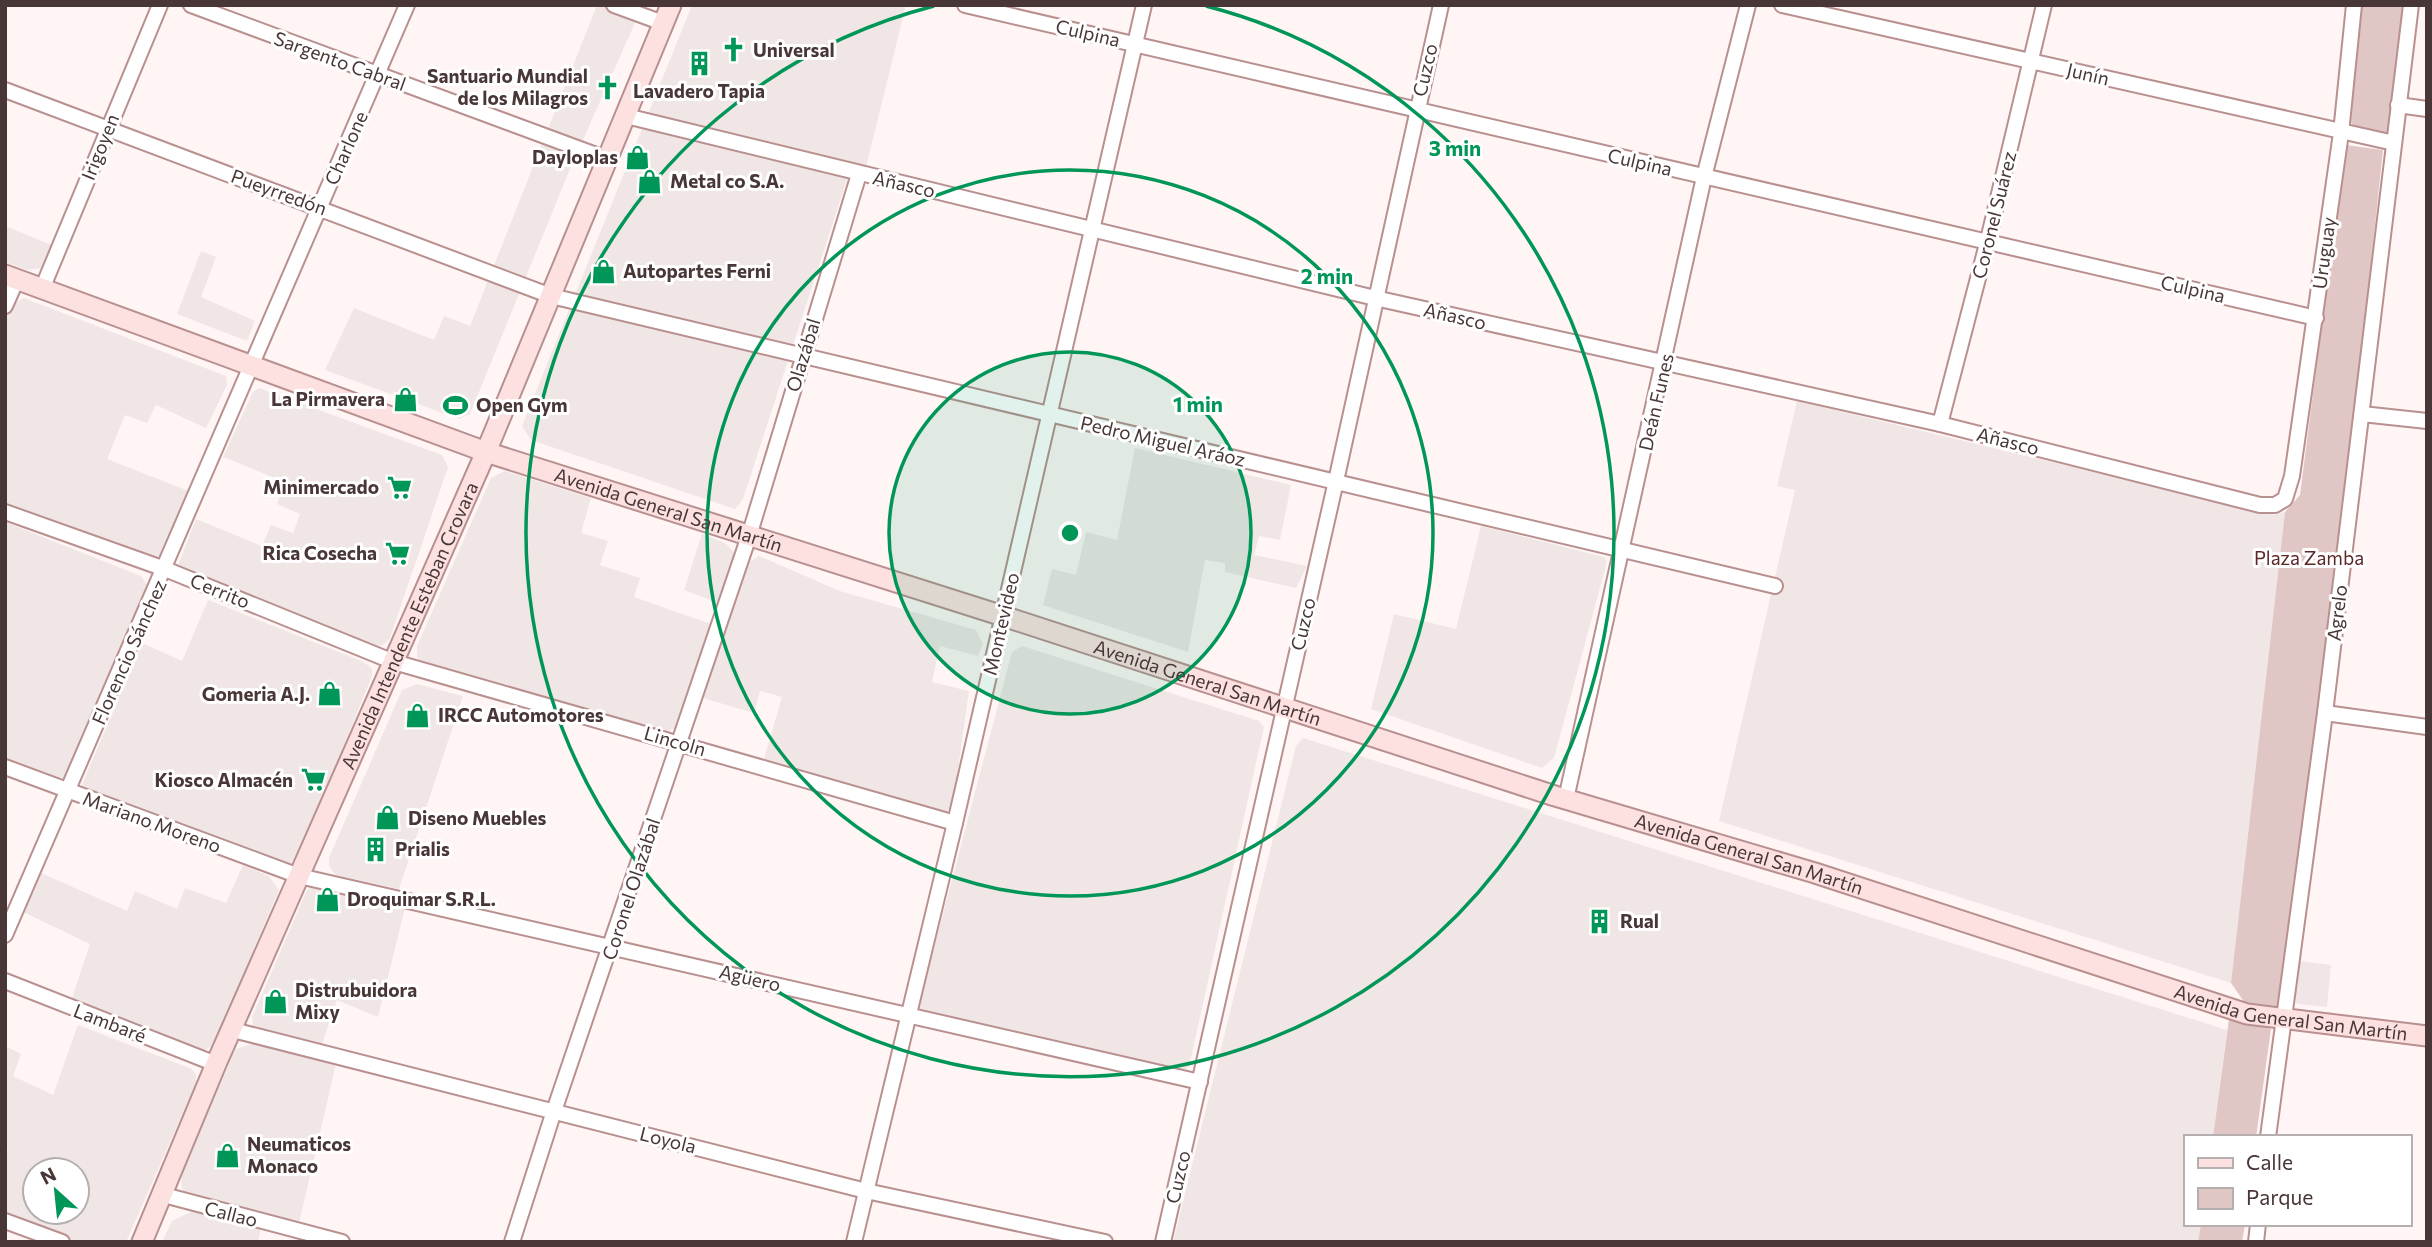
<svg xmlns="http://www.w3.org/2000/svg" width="2432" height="1247" font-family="Commissioner,sans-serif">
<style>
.built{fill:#f0e6e5;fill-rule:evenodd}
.green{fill:#e1c6c6}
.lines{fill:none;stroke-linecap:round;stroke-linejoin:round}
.street-casing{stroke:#b8908f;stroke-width:18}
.secondary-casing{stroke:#b8908f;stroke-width:23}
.street{stroke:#fff;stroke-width:14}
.secondary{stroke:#fde1e1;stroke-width:19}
.ring{fill:none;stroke:#009658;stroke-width:3.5}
.labels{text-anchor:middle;stroke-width:6;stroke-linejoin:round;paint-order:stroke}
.street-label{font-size:19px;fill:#483736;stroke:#fff}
.poi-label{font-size:19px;font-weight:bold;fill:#483736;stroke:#fff;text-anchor:start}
.park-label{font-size:19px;fill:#5c2728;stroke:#fff}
.centre{fill:#009658;stroke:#fff;stroke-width:3.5}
.ring-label{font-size:21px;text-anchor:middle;font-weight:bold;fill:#009658;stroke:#fff;stroke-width:6;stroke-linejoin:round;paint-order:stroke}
</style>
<rect width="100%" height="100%" fill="#fff5f5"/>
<g class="built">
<path d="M597 5H643L570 169 470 414 459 419 325 370 354 308 434 340 444 316 470 326Z"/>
<path d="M692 5H906L866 167 852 164 743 499 735 509 531 440 522 426Z"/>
<path d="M5 226 52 245 42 268 27 270 5 262Z"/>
<path d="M201 251 216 257 201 297 255 321 247 341 177 314Z"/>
<path d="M24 298 226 376 227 385 206 428 156 405 147 423 125 415 107 459 191 492 160 556 153 559 5 506V318L11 305Z"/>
<path d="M259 388 442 455 448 467 390 638 383 645 375 647 180 570 178 565 196 519 262 546 271 525 293 533 300 514 277 504 285 482 223 457 253 392Z"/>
<path d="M1797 401 2274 515 2285 512 2231 983 1719 821 1795 490 1777 486Z"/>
<path d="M1135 448 1291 485 1280 540 1259 536 1254 555 1307 566 1296 588 1225 572V563L1205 560 1188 652 1043 605 1052 569 1076 575 1086 532 1117 540Z"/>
<path d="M505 471 591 498 581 533 608 541 600 565 640 578 634 597 711 624 675 728 667 732 658 730 423 663 417 658V646L491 478Z"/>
<path d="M5 522 141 576 148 586 69 771 63 778 50 777 5 759Z"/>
<path d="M1481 526 1604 557 1607 562 1554 758 1542 768 1371 709 1394 614 1456 629Z"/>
<path d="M702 534 725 543 733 551 735 557 719 603 684 590Z"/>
<path d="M759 556 840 591 976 630 983 644 978 656 940 646 932 682 969 691 953 804 946 812 936 813 763 762 782 697 760 691 754 713 703 698 749 562Z"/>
<path d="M208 600 364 662 372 669V676L338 760 295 859 290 863 282 864 81 787 142 643 182 661Z"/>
<path d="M1022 646 1259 721 1264 727 1189 1067 1180 1072 920 1010 919 1005 1012 652Z"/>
<path d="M417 684 463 696 399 889 336 875 329 866V858L402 690Z"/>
<path d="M1303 738 2227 1030 2213 1137H2185V1224H2201L2198 1242H1173L1296 746Z"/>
<path d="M243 865 269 876 279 890 213 1045 205 1050 195 1051 70 1004 90 944 23 912 41 873 127 911 135 891 177 909 185 888 226 903Z"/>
<path d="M318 884 406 904 378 1017 337 1000 320 1050 260 1034 253 1027 252 1017 307 890Z"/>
<path d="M2299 961 2331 965 2327 1007 2297 1004 2294 998Z"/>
<path d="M78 1025 192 1069 196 1075V1083L126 1242H77L5 1215V1159L8 1151 5 1150V1046L21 1054 13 1076 53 1095ZM35 1170H77V1212H35Z"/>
<path d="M252 1044 336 1064 299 1223 190 1198 182 1189 181 1173 236 1049Z"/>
<path d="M193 1211 261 1227 258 1242H162L172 1221Z"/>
</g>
<g class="green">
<path d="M2361 5H2405L2389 136 2356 131 2351 122Z"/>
<path d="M2345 145 2383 150 2343 524 2279 1007 2271 1010 2247 1006 2231 983 2285 512 2300 495Z"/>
<path d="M2229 1019 2271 1029 2256 1137H2213Z"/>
<path d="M2201 1224H2245L2242 1242H2198Z"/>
</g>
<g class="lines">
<defs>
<g id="street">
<path d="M191 5 607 159"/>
<path d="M614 5 663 23"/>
<path d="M965 5 2316 318"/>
<path d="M1782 5 2394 143"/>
<path d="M5 90 551 296 1775 586"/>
<path d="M2398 105 2427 109"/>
<path d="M626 116 1375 298 1940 424 2260 505H2275L2285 499 2292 476 2341 133 2354 5"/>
<path d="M42 289 160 5"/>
<path d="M5 306 17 279"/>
<path d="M2362 414 2427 421"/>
<path d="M1940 424 1988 240 2044 5"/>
<path d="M5 512 165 569 394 662 955 823"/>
<path d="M2325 713 2427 727"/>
<path d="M5 767 299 876 1200 1082"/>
<path d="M1566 799 1704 177 1748 5"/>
<path d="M5 935 407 5"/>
<path d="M5 981 216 1064"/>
<path d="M233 1030 866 1191 1105 1242"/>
<path d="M2268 1137 2325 713 2411 5"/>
<path d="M160 1194 342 1242"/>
<path d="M5 1221 62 1242"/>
<path d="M512 1242 554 1111 749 536 859 174"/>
<path d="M854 1242 955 823 1144 5"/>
<path d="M1163 1242 1336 481 1441 5"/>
<path d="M2256 1242 2258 1224"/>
</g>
<g id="secondary">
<path id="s1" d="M5 275 486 452 1003 616 1555 796 1815 873 2247 1014 2427 1036"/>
<path id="s2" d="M142 1242 216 1064 486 452 671 5"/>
</g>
</defs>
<use href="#street" class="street-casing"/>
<use href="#secondary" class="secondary-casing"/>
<use href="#street" class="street"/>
<use href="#secondary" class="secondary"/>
</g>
<circle cx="1070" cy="533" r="181" fill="#009658" fill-opacity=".12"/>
<g class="ring">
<circle cx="1070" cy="533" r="181"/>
<circle cx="1070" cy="533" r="363"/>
<path d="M1206 6A544 544 0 1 1 934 6"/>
</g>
<defs>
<symbol id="church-bare" viewBox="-9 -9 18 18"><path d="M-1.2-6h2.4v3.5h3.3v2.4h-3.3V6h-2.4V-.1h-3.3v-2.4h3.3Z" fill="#009658" stroke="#fff" stroke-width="2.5" paint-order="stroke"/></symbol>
<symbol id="building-bare" viewBox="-9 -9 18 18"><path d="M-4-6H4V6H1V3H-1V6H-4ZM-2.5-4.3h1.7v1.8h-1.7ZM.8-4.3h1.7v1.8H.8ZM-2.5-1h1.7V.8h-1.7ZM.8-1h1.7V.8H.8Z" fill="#009658" stroke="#fff" stroke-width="2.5" paint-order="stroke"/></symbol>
<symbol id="shop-bare" viewBox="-9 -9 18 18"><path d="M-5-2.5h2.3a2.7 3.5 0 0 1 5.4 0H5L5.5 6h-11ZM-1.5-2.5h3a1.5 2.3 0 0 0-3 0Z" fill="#009658" stroke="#fff" stroke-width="2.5" paint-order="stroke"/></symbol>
<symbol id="stadium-bare" viewBox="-9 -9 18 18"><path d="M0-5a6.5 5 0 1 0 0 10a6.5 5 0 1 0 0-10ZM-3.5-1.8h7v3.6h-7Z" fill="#009658" stroke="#fff" stroke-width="2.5" paint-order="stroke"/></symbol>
<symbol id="supermarket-bare" viewBox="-9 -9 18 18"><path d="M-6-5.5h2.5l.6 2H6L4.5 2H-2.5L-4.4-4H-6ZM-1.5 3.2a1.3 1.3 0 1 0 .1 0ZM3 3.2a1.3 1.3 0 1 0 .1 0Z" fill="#009658" stroke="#fff" stroke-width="2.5" paint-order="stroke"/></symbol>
</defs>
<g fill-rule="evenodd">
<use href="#church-bare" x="716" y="32" width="35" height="35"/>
<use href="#building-bare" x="682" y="46" width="35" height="35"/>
<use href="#church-bare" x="590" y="70" width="35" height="35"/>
<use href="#shop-bare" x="620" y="140" width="35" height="35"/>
<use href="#shop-bare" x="632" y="164" width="35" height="35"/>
<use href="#shop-bare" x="586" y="254" width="35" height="35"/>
<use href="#shop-bare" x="388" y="382" width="35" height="35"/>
<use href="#stadium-bare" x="438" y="388" width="35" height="35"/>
<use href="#supermarket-bare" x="382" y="470" width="35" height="35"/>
<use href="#supermarket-bare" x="380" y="536" width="35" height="35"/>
<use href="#shop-bare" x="312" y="676" width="35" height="35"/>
<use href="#shop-bare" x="400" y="698" width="35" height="35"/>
<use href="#supermarket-bare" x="296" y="762" width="35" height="35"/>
<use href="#shop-bare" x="370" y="800" width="35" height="35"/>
<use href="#building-bare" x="358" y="832" width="35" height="35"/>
<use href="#shop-bare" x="310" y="882" width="35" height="35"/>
<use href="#building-bare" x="1582" y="904" width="35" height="35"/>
<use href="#shop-bare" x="258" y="984" width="35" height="35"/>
<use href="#shop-bare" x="210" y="1138" width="35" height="35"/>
</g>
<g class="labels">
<g class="street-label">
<text transform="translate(1088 33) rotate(13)" y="7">Culpina</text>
<text transform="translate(340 61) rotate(20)" y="7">Sargento Cabral</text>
<text transform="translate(1425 70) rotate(-77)" y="7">Cuzco</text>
<text transform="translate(2088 74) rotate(13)" y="7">Junín</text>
<text transform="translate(100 147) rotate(-68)" y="7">Irigoyen</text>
<text transform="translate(346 148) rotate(-66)" y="7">Charlone</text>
<text transform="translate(1640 162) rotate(13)" y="7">Culpina</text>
<text transform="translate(904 184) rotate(13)" y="7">Añasco</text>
<text transform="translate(279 192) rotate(20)" y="7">Pueyrredón</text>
<text transform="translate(1994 215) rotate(-76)" y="7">Coronel Suárez</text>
<text transform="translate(2324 253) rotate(-82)" y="7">Uruguay</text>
<text transform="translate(2193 289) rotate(13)" y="7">Culpina</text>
<text transform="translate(1455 316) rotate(13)" y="7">Añasco</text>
<text transform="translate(803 355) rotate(-73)" y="7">Olazábal</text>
<text transform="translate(1656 402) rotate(-77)" y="7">Deán Funes</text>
<text transform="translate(1163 441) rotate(13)" y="7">Pedro Miguel Aráoz</text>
<text transform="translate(2008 441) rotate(14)" y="7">Añasco</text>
<text dy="7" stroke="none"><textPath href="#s1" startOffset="704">Avenida General San Martín</textPath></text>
<text transform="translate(220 591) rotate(22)" y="7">Cerrito</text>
<text transform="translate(2337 613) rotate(-83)" y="7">Agrelo</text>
<text transform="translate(1001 624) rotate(-77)" y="7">Montevideo</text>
<text transform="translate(1303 624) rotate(-77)" y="7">Cuzco</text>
<text dy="7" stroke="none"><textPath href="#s2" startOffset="672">Avenida Intendente Esteban Crovara</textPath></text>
<text transform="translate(129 652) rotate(-66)" y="7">Florencio Sánchez</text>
<text dy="7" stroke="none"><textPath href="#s1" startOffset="1270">Avenida General San Martín</textPath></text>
<text transform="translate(675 741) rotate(16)" y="7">Lincoln</text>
<text transform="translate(152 822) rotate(20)" y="7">Mariano Moreno</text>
<text dy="7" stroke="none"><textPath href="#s1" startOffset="1838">Avenida General San Martín</textPath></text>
<text transform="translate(631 889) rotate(-72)" y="7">Coronel Olazábal</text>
<text transform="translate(750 978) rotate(13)" y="7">Agüero</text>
<text dy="7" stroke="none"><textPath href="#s1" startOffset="2404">Avenida General San Martín</textPath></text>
<text transform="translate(110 1023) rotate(21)" y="7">Lambaré</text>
<text transform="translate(668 1140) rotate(14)" y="7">Loyola</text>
<text transform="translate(1178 1177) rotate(-77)" y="7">Cuzco</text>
<text transform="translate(231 1214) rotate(14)" y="7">Callao</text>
</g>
<g class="poi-label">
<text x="753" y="57">Universal</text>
<text x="588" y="83" text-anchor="end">Santuario Mundial<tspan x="588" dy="22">de los Milagros</tspan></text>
<text x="699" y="98" text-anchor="middle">Lavadero Tapia</text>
<text x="618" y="164" text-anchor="end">Dayloplas</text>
<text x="670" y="188">Metal co S.A.</text>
<text x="623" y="278">Autopartes Ferni</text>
<text x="385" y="406" text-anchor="end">La Pirmavera</text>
<text x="476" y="412">Open Gym</text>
<text x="379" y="494" text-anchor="end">Minimercado</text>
<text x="377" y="560" text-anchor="end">Rica Cosecha</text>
<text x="310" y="701" text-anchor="end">Gomeria A.J.</text>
<text x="438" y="722">IRCC Automotores</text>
<text x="293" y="787" text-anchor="end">Kiosco Almacén</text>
<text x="408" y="825">Diseno Muebles</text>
<text x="395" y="856">Prialis</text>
<text x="347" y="906">Droquimar S.R.L.</text>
<text x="1620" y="928">Rual</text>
<text x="295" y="997">Distrubuidora<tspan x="295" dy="22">Mixy</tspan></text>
<text x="247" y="1151">Neumaticos<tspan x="247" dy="22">Monaco</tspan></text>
</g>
<g class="park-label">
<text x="2309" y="565">Plaza Zamba</text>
</g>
</g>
<circle cx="1070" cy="533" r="10" class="centre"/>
<g class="ring-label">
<text x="1455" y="156">3 min</text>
<text x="1327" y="284">2 min</text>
<text x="1198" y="412">1 min</text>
</g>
<rect width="2432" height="1247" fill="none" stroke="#483736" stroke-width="14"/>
<rect x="2184" y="1135" width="228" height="91" fill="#ffffff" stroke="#b6afaf" stroke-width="2"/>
<rect x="2198" y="1158" width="35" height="10" fill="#fde1e1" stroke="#b6afaf" stroke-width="2"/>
<text x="2246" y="1170" font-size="21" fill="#483736">Calle</text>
<rect x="2198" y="1188" width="35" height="21" fill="#e1c6c6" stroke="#b6afaf" stroke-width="2"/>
<text x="2246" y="1205" font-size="21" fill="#483736">Parque</text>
<g transform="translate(56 1191) rotate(333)"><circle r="33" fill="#ffffff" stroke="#b6afaf" stroke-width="2"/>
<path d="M0-5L12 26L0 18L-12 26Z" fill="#009658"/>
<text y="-10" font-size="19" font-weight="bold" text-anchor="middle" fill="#483736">N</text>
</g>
</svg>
